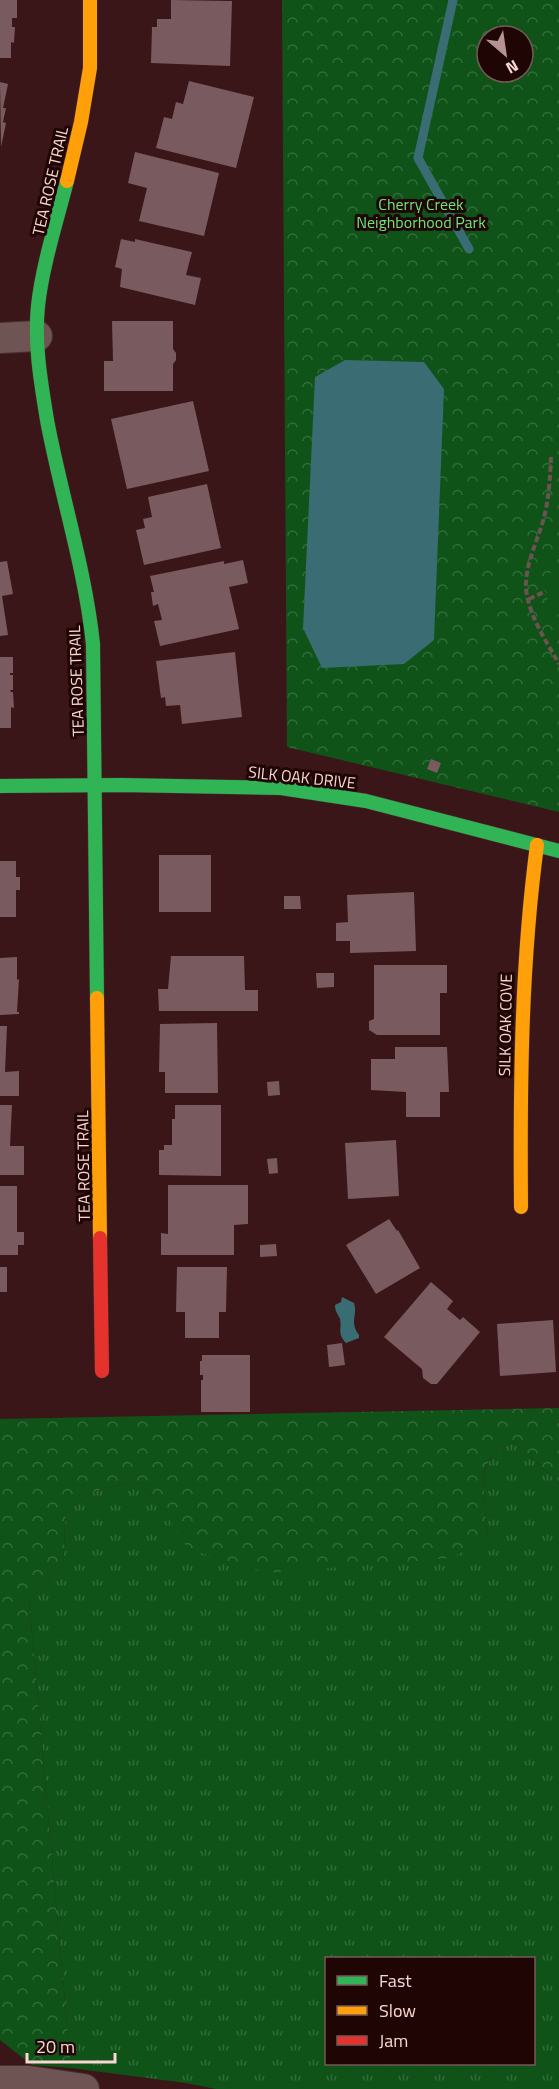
<svg xmlns="http://www.w3.org/2000/svg" width="559" height="2089" font-family="'Titillium Web',sans-serif">
<style>
.grass{fill:url(#grass-tufts);fill-rule:evenodd}
.forest{fill:url(#forest-crowns);fill-rule:evenodd}
.garden{fill:#0f5319}
.water{fill:#396c73}
.lines{fill:none;stroke-linecap:round;stroke-linejoin:round}
.stream{stroke:#396c73;stroke-width:9}
.building{fill:#795a5e}
.street-casing{stroke:#4a3131;stroke-width:32}
.fast-casing{stroke:#4a3131;stroke-width:15}
.slow-casing{stroke:#4a3131;stroke-width:15}
.jam-casing{stroke:#4a3131;stroke-width:15}
.path{stroke:#6d5252;stroke-width:4;stroke-dasharray:6 3;stroke-linecap:butt}
.street{stroke:#6f5454;stroke-width:30}
.fast{stroke:#30b455;stroke-width:14}
.slow{stroke:#ff9f0a;stroke-width:14}
.jam{stroke:#e5322d;stroke-width:14}
.labels{text-anchor:middle;stroke-width:6;stroke-linejoin:round;paint-order:stroke}
.street-label{font-size:16px;fill:#f9d7d3;stroke:#1f0504}
.park-label{font-size:16px;fill:#6be676;stroke:#1f0504}
</style>
<defs>
<pattern id="grass-tufts" width="24" height="20" patternUnits="userSpaceOnUse" patternTransform="scale(1.5)"><rect width="24" height="20" fill="#0f5319"/><path d="M3 7l-1-3M5 7V3M7 7l1-3M15 17l-1-3M17 17v-4M19 17l1-3" fill="none" stroke="#336b3a"/></pattern>
<pattern id="forest-crowns" width="20" height="18" patternUnits="userSpaceOnUse" patternTransform="scale(1.5)"><rect width="20" height="18" fill="#0f5319"/><path d="M2 6a3 3 0 1 1 6 0M12 15a3 3 0 1 1 6 0" fill="none" stroke="#336b3a"/></pattern>
</defs>
<rect width="100%" height="100%" fill="#3b1618"/>
<path class="grass" d="M514 1442 557 1481 559 1485V2089H216L186 2083 71 2068 29 1601 63 1564 66 1510 95 1491 138 1481 162 1509 487 1538 483 1474 493 1453ZM326 1958H534V2064H326Z"/>
<g class="forest">
<path d="M282 0H559V812L287 747ZM487 36H523V72H487Z"/>
<path d="M559 1408V1485L557 1481 514 1442 493 1453 483 1473 487 1538 452 1558 268 1573 188 1549 162 1509 138 1481 95 1491 66 1510 63 1564 29 1601 71 2068 32 2065 0 2040V1419Z"/>
</g>
<path class="garden" d="M559 564V615C542 601 541 577 559 564Z"/>
<g class="water">
<path d="M345 360 424 362 444 389 434 640 404 664 322 668 303 628 315 377Z"/>
<path d="M342 1297 354 1303C358 1316 349 1321 359 1335V1338L346 1343C337 1333 342 1330 340 1319 338 1314 335 1312 335 1305L341 1302Z"/>
</g>
<g class="lines">
<path class="stream" d="M453 0 418 158 469 249"/>
</g>
<g class="building">
<path d="M0 0H17V18H12V27H15L14 43 11 42V58H0Z"/>
<path d="M171 0 232 1 230 66 151 63 152 27H157V19H171Z"/>
<path d="M189 81 254 97 236 168 156 148 164 117 172 119 176 102 183 104Z"/>
<path d="M0 82 8 84 3 108H6L3 122 6 123 1 147Z"/>
<path d="M135 152 219 173 204 236 139 221 147 188 128 183Z"/>
<path d="M121 239 135 242V239L192 252 186 275 201 278 195 305 120 287 122 269 115 267Z"/>
<path d="M112 321H173V349L176 353V360L173 364V391H104V361H113Z"/>
<path d="M193 401 209 471 127 489 111 419Z"/>
<path d="M207 484 221 548 144 565 136 530 145 528 143 519 152 517 148 497Z"/>
<path d="M243 560 248 583 229 587 239 629 160 646 154 621 162 620 158 604 153 606 151 592H154L150 576 224 561V564Z"/>
<path d="M7 561 13 594 2 596 8 635 0 636V562Z"/>
<path d="M235 652 242 717 182 724 180 705 166 706 165 697 161 698 156 661Z"/>
<path d="M0 657H13V673H10V675H13V690H10L11 692H13L14 708 11 707V728H0Z"/>
<path d="M431 759 441 763 437 773 427 769Z"/>
<rect x="159" y="855" width="52" height="57"/>
<path d="M0 861H16V877H20V890H16V917H0Z"/>
<path d="M414 892 416 951 350 953V941H336V923L348 922 347 895Z"/>
<path d="M284 896H300L301 909H284Z"/>
<path d="M171 956H244L245 990H258V1011H159L158 989H168Z"/>
<path d="M17 957V980L19 979 17 1012H19V1014L0 1015V958Z"/>
<path d="M374 965H447V993H440V1035H377L369 1030V1021L374 1019Z"/>
<path d="M316 973H334V987L317 988Z"/>
<path d="M217 1023 218 1093H165V1072H159L160 1024Z"/>
<path d="M0 1026H7L5 1072 19 1071V1096H0Z"/>
<path d="M395 1047H447L449 1092H440V1117H406V1092L371 1090V1059H395Z"/>
<path d="M279 1081 280 1095 268 1096 267 1082Z"/>
<path d="M0 1105H12L10 1146H24V1175H0Z"/>
<path d="M175 1105H221V1176L159 1175V1150H164V1145H172V1119H175Z"/>
<path d="M396 1140 399 1196 348 1199 345 1143Z"/>
<path d="M277 1158 278 1173 269 1174 267 1159Z"/>
<path d="M168 1185H248V1224L234 1225V1255H161V1233L168 1234Z"/>
<path d="M0 1186H17V1232H24V1245H18V1255H0Z"/>
<path d="M389 1219 397 1231 398 1230 420 1268 376 1294 346 1245Z"/>
<path d="M276 1244 277 1256 260 1257V1245Z"/>
<rect x="0" y="1267" width="7" height="25"/>
<path d="M177 1267H227L226 1312H219V1338H185V1312H176Z"/>
<path d="M431 1282 453 1301 447 1309 460 1320 463 1317 480 1332 437 1384H431L423 1378 422 1369 384 1337Z"/>
<path d="M553 1320 556 1372 500 1376 497 1324Z"/>
<path d="M342 1343 345 1365 329 1367 327 1345Z"/>
<path d="M202 1355H250V1412H201V1380H203V1375H200V1361H202Z"/>
</g>
<g class="lines">
<defs>
<g id="street">
<path d="M0 338 37 336"/>
<path d="M0 2081H29L84 2089"/>
</g>
<g id="fast">
<path d="M67 181C57 220 42 267 38 306 34 344 41 383 47 420 61 495 85 568 93 644L97 998"/>
<path d="M0 786 122 785 281 788 366 801 559 851"/>
</g>
<g id="slow">
<path d="M67 181 81 122 90 68V0"/>
<path d="M97 998 100 1238"/>
<path d="M521 1207C520 1086 521 965 537 845"/>
</g>
<path id="jam" d="M100 1238 102 1371"/>
</defs>
<use href="#street" class="street-casing"/>
<use href="#fast" class="fast-casing"/>
<use href="#slow" class="slow-casing"/>
<use href="#jam" class="jam-casing"/>
<g class="path">
<path d="M551 457C550 478 549 500 543 521 537 542 525 565 526 588 528 614 546 641 559 664"/>
<path d="M529 599 546 591"/>
</g>
<use href="#street" class="street"/>
<use href="#fast" class="fast"/>
<use href="#slow" class="slow"/>
<use href="#jam" class="jam"/>
</g>
<g class="labels">
<g class="street-label">
<text transform="translate(50 181) rotate(-77)" y="6">TEA ROSE TRAIL</text>
<text transform="translate(76 681) rotate(-92)" y="6">TEA ROSE TRAIL</text>
<text transform="translate(302 777) rotate(6)" y="6">SILK OAK DRIVE</text>
<text transform="translate(505 1025) rotate(-89)" y="6">SILK OAK COVE</text>
<text transform="translate(83 1166) rotate(-91)" y="6">TEA ROSE TRAIL</text>
</g>
<g class="park-label">
<text x="421" y="210">Cherry Creek<tspan x="421" dy="18">Neighborhood Park</tspan></text>
</g>
</g>
<rect x="325" y="1957" width="210" height="108" fill="#1f0504" stroke="#765957" stroke-width="1.5"/>
<rect x="337" y="1976" width="30" height="9" fill="#30b455" stroke="#765957" stroke-width="1.5"/>
<text x="379" y="1987" font-size="18" fill="#f9d7d3">Fast</text>
<rect x="337" y="2006" width="30" height="9" fill="#ff9f0a" stroke="#765957" stroke-width="1.5"/>
<text x="379" y="2017" font-size="18" fill="#f9d7d3">Slow</text>
<rect x="337" y="2036" width="30" height="9" fill="#e5322d" stroke="#765957" stroke-width="1.5"/>
<text x="379" y="2047" font-size="18" fill="#f9d7d3">Jam</text>
<g transform="translate(505 54) rotate(151)"><circle r="28" fill="#1f0504" stroke="#765957" stroke-width="1.5"/>
<path d="M0-4.5L10 22L0 15L-10 22Z" fill="#b69392"/>
<text y="-9" font-size="16" font-weight="bold" text-anchor="middle" fill="#f9d7d3">N</text>
</g>
<path d="M27 2053v9h88v-9" fill="none" stroke="#f9d7d3" stroke-width="3"/>
<text x="36" y="2053" font-size="18" fill="#f9d7d3" stroke="#1f0504" stroke-width="4.5" paint-order="stroke">20 m</text>
</svg>
